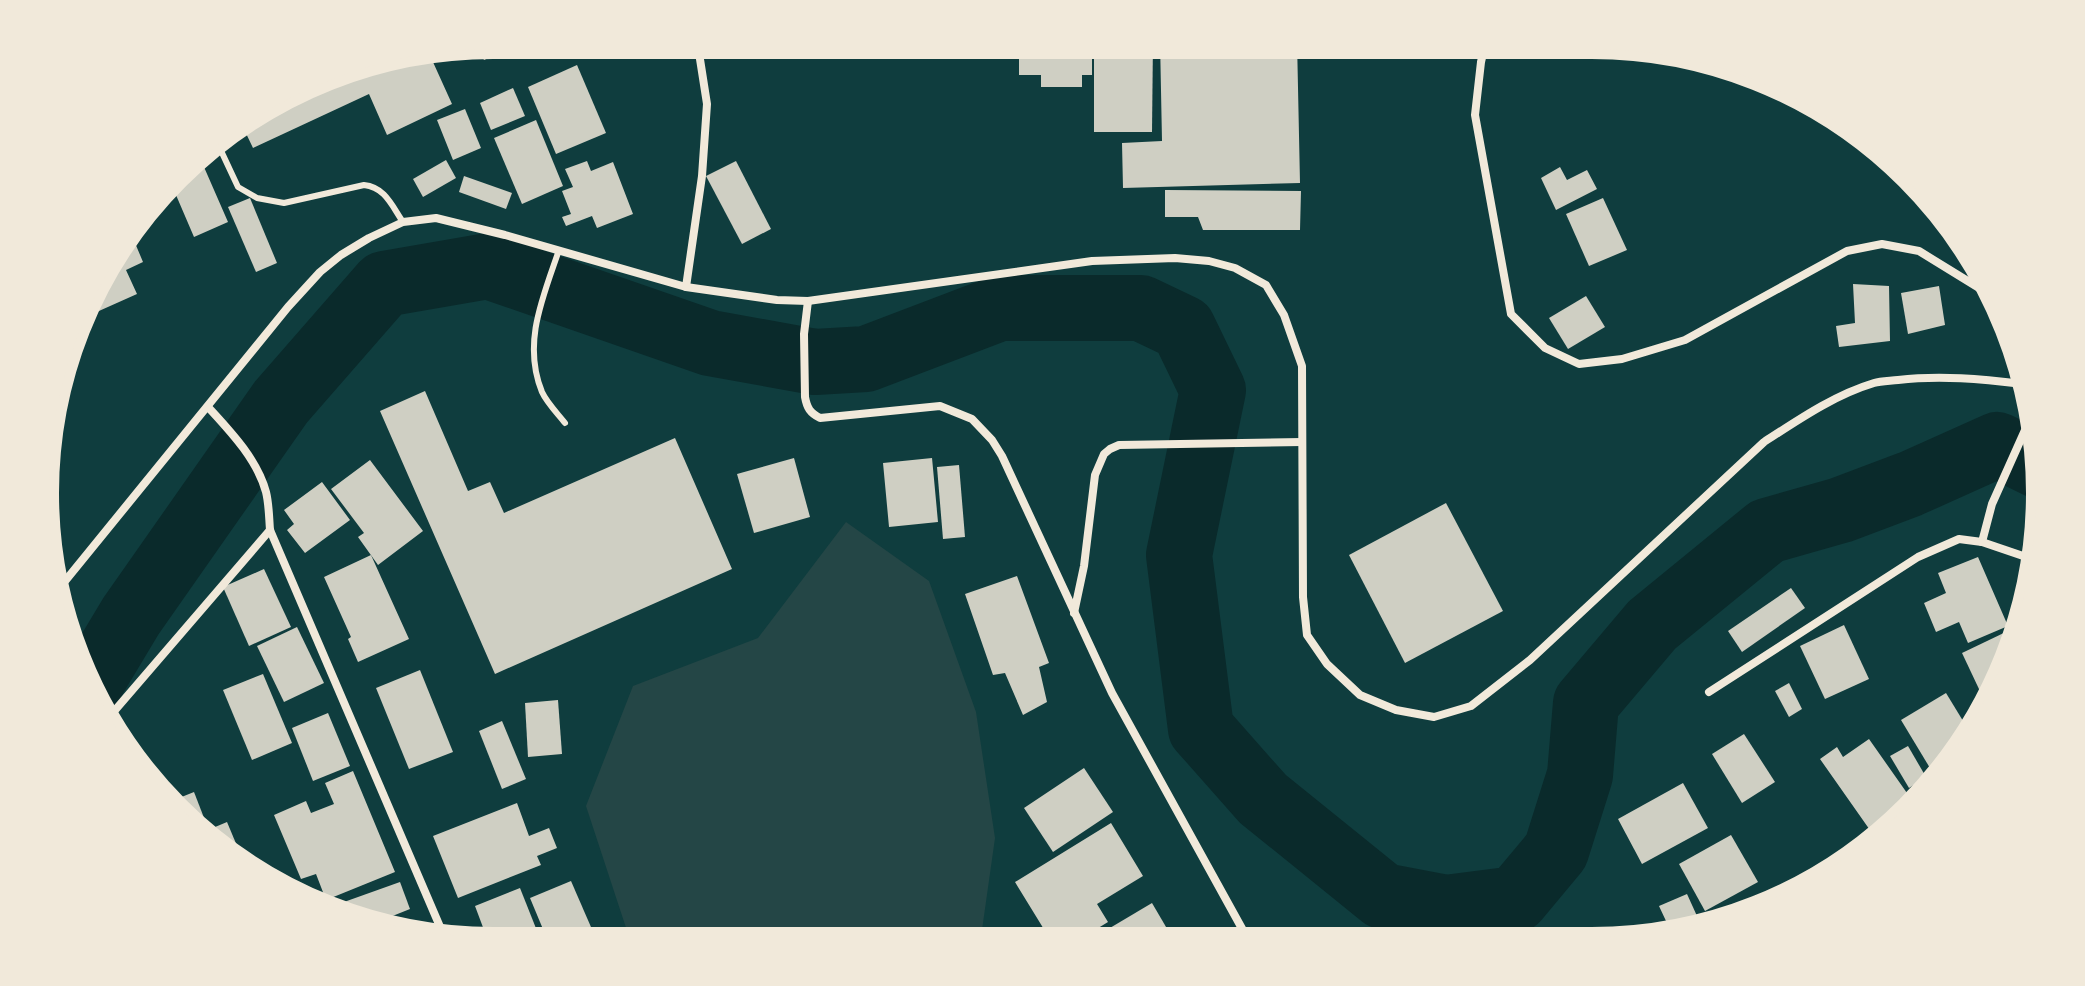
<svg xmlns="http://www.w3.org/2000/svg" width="2085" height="986" font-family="Mulish,sans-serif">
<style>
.green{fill:#244646}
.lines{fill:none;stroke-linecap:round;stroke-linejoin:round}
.river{stroke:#0a2a2b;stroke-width:66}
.building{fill:#cfcfc3}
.service{stroke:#f1e9da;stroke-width:6}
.minor{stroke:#f1e9da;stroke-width:8}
.rim{fill:none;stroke:#f1e9da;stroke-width:10}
</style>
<rect width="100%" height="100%" fill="#0f3d3e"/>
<path class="green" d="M846 522 929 581 976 712 995 838 980 944 632 946 586 806 633 686 758 638Z"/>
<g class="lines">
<path class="river" d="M89 686 131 616 281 402 384 284 488 266 710 343 815 362 866 359 1000 308H1141L1183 328 1213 390 1179 555 1201 729 1263 799 1383 896 1446 908 1516 899 1556 851 1580 775 1586 703 1652 625 1767 531 1841 510 1910 484 1997 445 2040 466"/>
</g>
<g class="building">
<path d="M493 40H529L484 60 476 43Z"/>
<path d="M1019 40H1092V75H1082V87H1041V75H1019Z"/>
<path d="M1094 40H1153L1152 132H1094Z"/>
<path d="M1160 40H1297L1300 183 1123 188 1122 143 1162 141Z"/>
<path d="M428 51 452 104 387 135 369 94 253 148 242 125 347 64Z"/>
<path d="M577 65 606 133 556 154 528 87Z"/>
<path d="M513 88 525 116 491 130 480 103Z"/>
<path d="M465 109 481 148 453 160 437 120Z"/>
<path d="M536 120 563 186 522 204 494 138Z"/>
<path d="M197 151 228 222 194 237 173 188 160 194Z"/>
<path d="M446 160 456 178 423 197 413 179Z"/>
<path d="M587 161 591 171 613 162 633 214 597 228 592 216 566 226 562 217 571 214 562 191 573 187 565 169Z"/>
<path d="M736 161 771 229 742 244 706 176Z"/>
<path d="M1560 167 1567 180 1587 170 1597 189 1556 210 1541 178Z"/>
<path d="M464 176 512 193 506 209 459 192Z"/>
<path d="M1165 190 1301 191 1300 230H1203L1198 217H1165Z"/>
<path d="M250 198 277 263 256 272 228 207Z"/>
<path d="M1603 198 1627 250 1589 266 1566 214Z"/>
<path d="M130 231 143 262 126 270 137 294 81 319 100 267Z"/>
<path d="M1853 284 1889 286 1890 341 1839 347 1836 326 1855 323Z"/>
<path d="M1939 286 1945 325 1908 334 1901 293Z"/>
<path d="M1586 296 1605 327 1568 349 1549 318Z"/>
<path d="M425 391 468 491 490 482 504 513 675 438 732 569 495 674 380 411Z"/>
<path d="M794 458 810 517 754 533 737 474Z"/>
<path d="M932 458 938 522 889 527 883 463Z"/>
<path d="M370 460 423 531 378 565 358 537 364 533 331 489Z"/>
<path d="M959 465 965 537 943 539 937 467Z"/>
<path d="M322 482 350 520 305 553 287 530 294 524 284 510Z"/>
<path d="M1446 503 1503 611 1405 663 1349 555Z"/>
<path d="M371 555 409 639 358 662 348 639 351 637 324 577Z"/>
<path d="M1978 557 2008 626 1968 643 1959 622 1936 632 1924 603 1946 593 1938 573Z"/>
<path d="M264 569 291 627 249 646 223 587Z"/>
<path d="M1017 576 1049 663 1039 667 1047 702 1023 715 1005 673 993 675 965 594Z"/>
<path d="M1791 588 1805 608 1742 652 1728 631Z"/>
<path d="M1844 625 1869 679 1825 699 1800 646Z"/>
<path d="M297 627 324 683 284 702 257 646Z"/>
<path d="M2010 630 2015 642 2011 666 1987 706 1962 653Z"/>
<path d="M420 670 453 752 409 769 376 688Z"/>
<path d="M263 674 292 743 252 760 223 690Z"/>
<path d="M1789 683 1802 709 1789 717 1775 691Z"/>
<path d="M1946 693 1971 734 1952 768 1936 778 1901 720Z"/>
<path d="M558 700 562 754 528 757 525 703Z"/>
<path d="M328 713 350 766 313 781 292 728Z"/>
<path d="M502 721 526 779 502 789 479 731Z"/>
<path d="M1744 734 1775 782 1742 803 1712 754Z"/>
<path d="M1869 739 1914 803 1872 833 1820 759 1837 747 1843 757Z"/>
<path d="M1908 746 1926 777 1909 788 1890 756Z"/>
<path d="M1084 768 1113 812 1053 852 1024 808Z"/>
<path d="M353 771 395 872 326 900 316 874 301 879 274 815 306 801 311 813 334 804 325 783Z"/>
<path d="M1683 783 1708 828 1642 864 1618 819Z"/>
<path d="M194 792 206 823 191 829 169 802Z"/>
<path d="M517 803 529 836 549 828 557 848 537 856 541 865 458 898 433 836Z"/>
<path d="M227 822 245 865 196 835Z"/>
<path d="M1111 823 1143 876 1097 904 1108 922 1072 944H1053L1015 882Z"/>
<path d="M1731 835 1758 882 1705 911 1679 864Z"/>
<path d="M571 881 594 934 567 946H550L530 898Z"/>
<path d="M400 882 410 909 375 923 333 914 330 907Z"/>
<path d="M520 888 543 946H490L475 906Z"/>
<path d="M1687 894 1702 927 1673 936 1659 906Z"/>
<path d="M1152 903 1176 944H1090L1088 941Z"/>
</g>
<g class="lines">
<g class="service">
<path d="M216 140 238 187 257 198 284 203 364 185C385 187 392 206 403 222"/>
<path d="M559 250C543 297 522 343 542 392 547 403 558 414 565 423"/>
</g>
<g class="minor">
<path d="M1486 40 1481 62 1475 115 1511 314 1545 348 1579 364 1622 359 1685 340 1847 251 1882 244 1919 251 1997 299"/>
<path d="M686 287 702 176 707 104 697 40"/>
<path d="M808 301 804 334 805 397C807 408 810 413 820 418L940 406 972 419 992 440 1002 456 1112 693 1250 943"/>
<path d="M208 407C230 431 257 459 266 492 269 504 269 517 270 530L444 936"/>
<path d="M1982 542 1992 504 2030 419"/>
<path d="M57 591 288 307 320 272 341 255 369 238 403 222 436 218 505 235 686 287 777 300 808 301 1092 261 1175 258 1209 261 1235 268 1266 285 1284 315 1302 366 1303 597 1307 635 1327 664 1360 695 1396 710 1434 717 1471 706 1530 660 1764 442C1798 420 1834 395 1874 383 1881 381 1890 381 1898 380 1940 375 1982 379 2023 384"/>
<path d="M1074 613 1084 566 1095 475 1104 454 1110 449 1119 445 1302 442"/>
<path d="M1709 692 1918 557 1959 539 1982 542 2032 559"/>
<path d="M104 723 270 530"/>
<path d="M1745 917 1836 867 1869 851"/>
</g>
</g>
<path d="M0 0H2085V986H0ZM493 54H1592A439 439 0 0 1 2031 493V493A439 439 0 0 1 1592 932H493A439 439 0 0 1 54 493V493A439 439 0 0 1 493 54Z" fill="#f1e9da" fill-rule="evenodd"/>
<path class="rim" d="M493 54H1592A439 439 0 0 1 2031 493V493A439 439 0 0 1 1592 932H493A439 439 0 0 1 54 493V493A439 439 0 0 1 493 54Z"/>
</svg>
